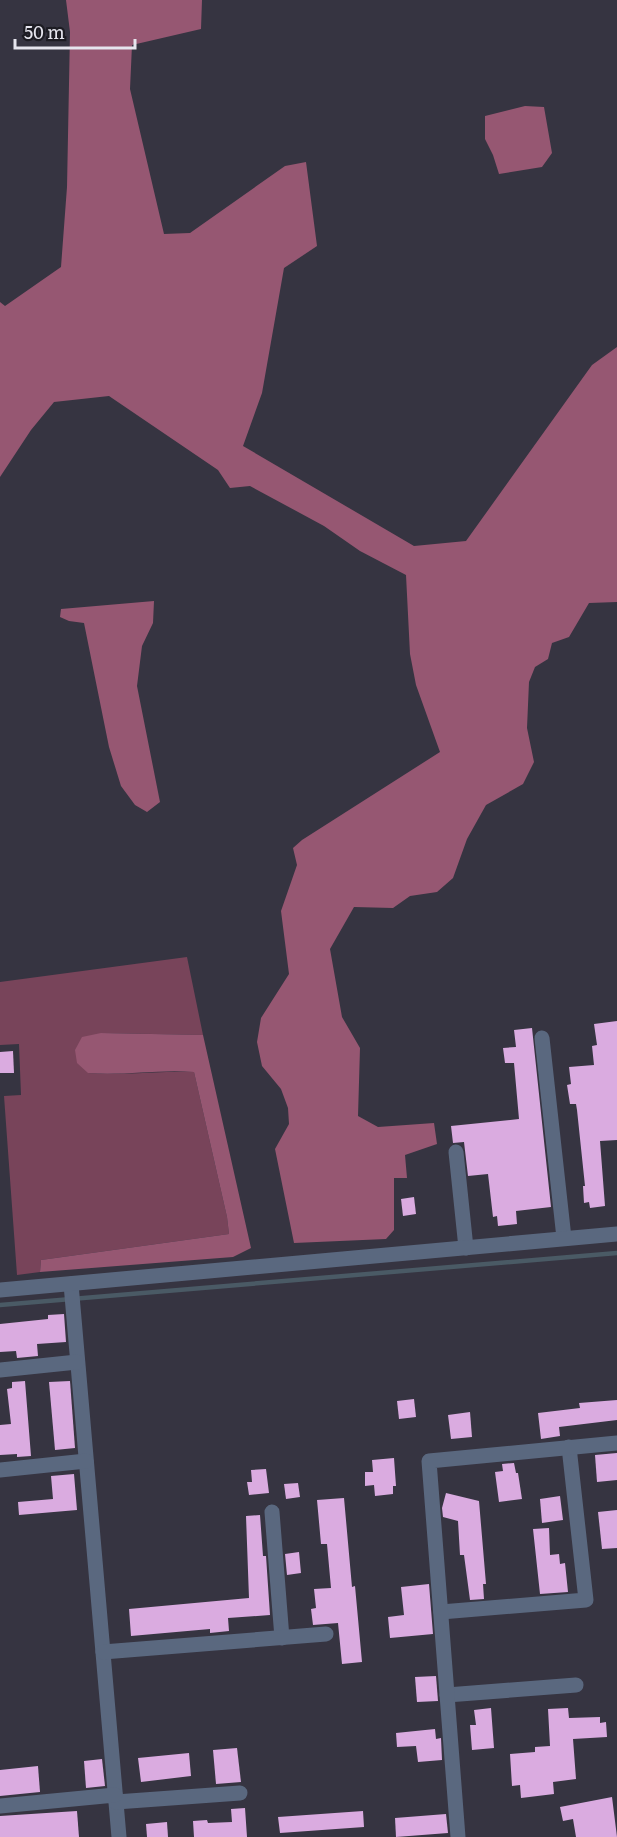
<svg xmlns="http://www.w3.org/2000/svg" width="617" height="1837" font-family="Literata,serif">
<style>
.green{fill:#78445a}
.forest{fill:#965772}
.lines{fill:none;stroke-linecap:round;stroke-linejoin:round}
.stream{stroke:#4a5a65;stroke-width:4.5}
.building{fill:#daabe0}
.minor{stroke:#5a687f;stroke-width:15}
</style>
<rect width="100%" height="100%" fill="#363441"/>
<path class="green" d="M187 957 203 1035 101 1033 88 1073C124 1076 159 1071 194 1072L227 1217 229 1234 41 1260 40 1272 17 1275 4 1096 21 1095 19 1044 0 1045V982Z"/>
<g class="forest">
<path d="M66 0H202L201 29 132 45 130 89 164 234 190 233 285 166 306 162 317 246 284 268 262 393 243 446 414 546 466 541 592 365 617 347V602L589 603 569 637 552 643 548 659 535 667 529 682 527 728 534 762 523 784 486 805 467 839 453 878 437 892 410 896 393 908 354 907 330 949 342 1017 360 1048 358 1116 378 1127 434 1123 437 1144 405 1155 407 1178H394V1230L386 1239 294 1243 275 1149 289 1124 288 1108 281 1089 262 1066 257 1042 261 1018 289 974 281 911 297 865 293 848 302 840 440 752 416 685 410 654 406 575 360 551 324 526 250 486 230 488 218 470 109 396 54 402 31 430 0 477V302L5 306 61 267 67 187 70 32Z"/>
<path d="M525 106 544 107 552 153 542 167 499 174 493 155 485 139V116Z"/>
<path d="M154 601 153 623 142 646 137 686 160 802 147 812 135 805 121 786 109 747 84 623 69 621 60 617 61 609Z"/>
<path d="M101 1033 203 1035 251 1248 233 1257 40 1272 41 1260 229 1234 227 1217 194 1072C159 1069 123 1076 88 1073L77 1063 75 1050 82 1037Z"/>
</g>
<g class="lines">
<path class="stream" d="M0 1305 617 1253"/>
</g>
<g class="building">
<path d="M617 1021V1140L600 1141 605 1206 590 1208 589 1202 584 1203 583 1186H585L577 1110 576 1104H570L567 1085 571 1084 569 1067 594 1065 592 1046 597 1045 594 1024Z"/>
<path d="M532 1028 551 1207 516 1211 517 1224 498 1226 497 1216 493 1217 488 1174 468 1176 464 1142 453 1143 451 1126 519 1119 514 1063H505L503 1048 516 1047 514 1030Z"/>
<path d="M13 1051 14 1073H0V1052Z"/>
<path d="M414 1197 416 1214 403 1216 401 1199Z"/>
<path d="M64 1314 66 1342 37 1344 38 1356 17 1358 16 1351 0 1352V1324L48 1319V1315Z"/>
<path d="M25 1381 31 1456 17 1457V1454L0 1455V1425L11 1424 7 1389 12 1388V1382Z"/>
<path d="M70 1381 75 1448 55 1450 49 1382Z"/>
<path d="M414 1399 416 1417 399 1419 397 1401Z"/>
<path d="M617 1400V1420L559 1427 560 1436 541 1439 538 1413 580 1408 579 1403Z"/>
<path d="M470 1412 472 1437 451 1439 448 1415Z"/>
<path d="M617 1453V1480L597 1482 595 1455Z"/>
<path d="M394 1458 396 1486H393V1494L375 1496 374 1485 365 1486V1472H373L372 1460Z"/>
<path d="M514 1463 516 1473H518L522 1499 499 1502 495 1472 503 1471 502 1464Z"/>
<path d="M266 1469 269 1493 249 1495 247 1482H252L251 1470Z"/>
<path d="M74 1474 77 1510 19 1515 18 1502 53 1499 51 1476Z"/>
<path d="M298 1483 300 1497 286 1499 284 1484Z"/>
<path d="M446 1493 479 1501 486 1584H483L484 1599 470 1600 464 1555H460L458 1521 443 1517 442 1508Z"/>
<path d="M560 1496 563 1520 542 1523 540 1499Z"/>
<path d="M344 1498 352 1587 355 1586 362 1662 342 1664 338 1623 313 1625 311 1609 316 1608 314 1589 331 1588 327 1544H321L317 1500Z"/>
<path d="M617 1510V1548L602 1549 598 1512Z"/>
<path d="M260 1515 263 1556H266L270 1615 228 1618 229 1631 210 1633V1629L131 1636 129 1609 249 1598 246 1516Z"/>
<path d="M549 1528 550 1555 559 1554 560 1564 565 1563 568 1592 540 1594 533 1529Z"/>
<path d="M299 1552 301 1573 287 1575 285 1554Z"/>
<path d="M429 1584 433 1634 390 1638 388 1617 404 1615 401 1587Z"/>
<path d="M436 1676 438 1701 417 1702 415 1677Z"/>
<path d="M491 1708 494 1748 472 1750 470 1725H476L474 1710Z"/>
<path d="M568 1708 569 1718 600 1717V1723L606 1722 607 1737 573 1739 576 1779 553 1782 554 1794 521 1798 520 1785 512 1786 510 1754 535 1752V1747L550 1746 548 1709Z"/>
<path d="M435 1729 436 1739 441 1738 442 1760 418 1762 416 1746 397 1747 396 1733Z"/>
<path d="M237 1748 241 1782 216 1784 213 1750Z"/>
<path d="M189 1753 191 1776 141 1782 138 1758Z"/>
<path d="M102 1759 105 1786 86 1788 84 1761Z"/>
<path d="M38 1766 40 1792 0 1796V1770Z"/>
<path d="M612 1797 617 1837H576L573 1819 563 1821 560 1807Z"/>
<path d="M245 1808 247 1837H194L193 1821 207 1820 208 1823 232 1822 231 1809Z"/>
<path d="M77 1811 79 1837H0V1816Z"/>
<path d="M363 1811 364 1827 280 1833 278 1817Z"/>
<path d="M446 1814 448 1833 396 1837 395 1818Z"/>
<path d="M167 1822 168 1837H147L146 1824Z"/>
</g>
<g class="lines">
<g class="minor">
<path d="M542 1038 564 1238"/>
<path d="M456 1152 466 1248"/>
<path d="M71 1284 119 1837"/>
<path d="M0 1290 617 1234"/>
<path d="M0 1370 77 1362"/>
<path d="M0 1470 86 1461"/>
<path d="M272 1512 282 1638"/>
<path d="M441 1612 586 1600 569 1447"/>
<path d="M103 1652 326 1634"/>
<path d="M447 1695 576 1685"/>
<path d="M116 1802 240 1793"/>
<path d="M0 1806 115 1795"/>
<path d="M458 1837 429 1461 617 1443"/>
</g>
</g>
<path d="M15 39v9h120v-9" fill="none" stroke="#e6e5ee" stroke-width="3"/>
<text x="24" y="39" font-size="18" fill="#e6e5ee" stroke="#1d1c23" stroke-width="4.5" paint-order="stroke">50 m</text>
</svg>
